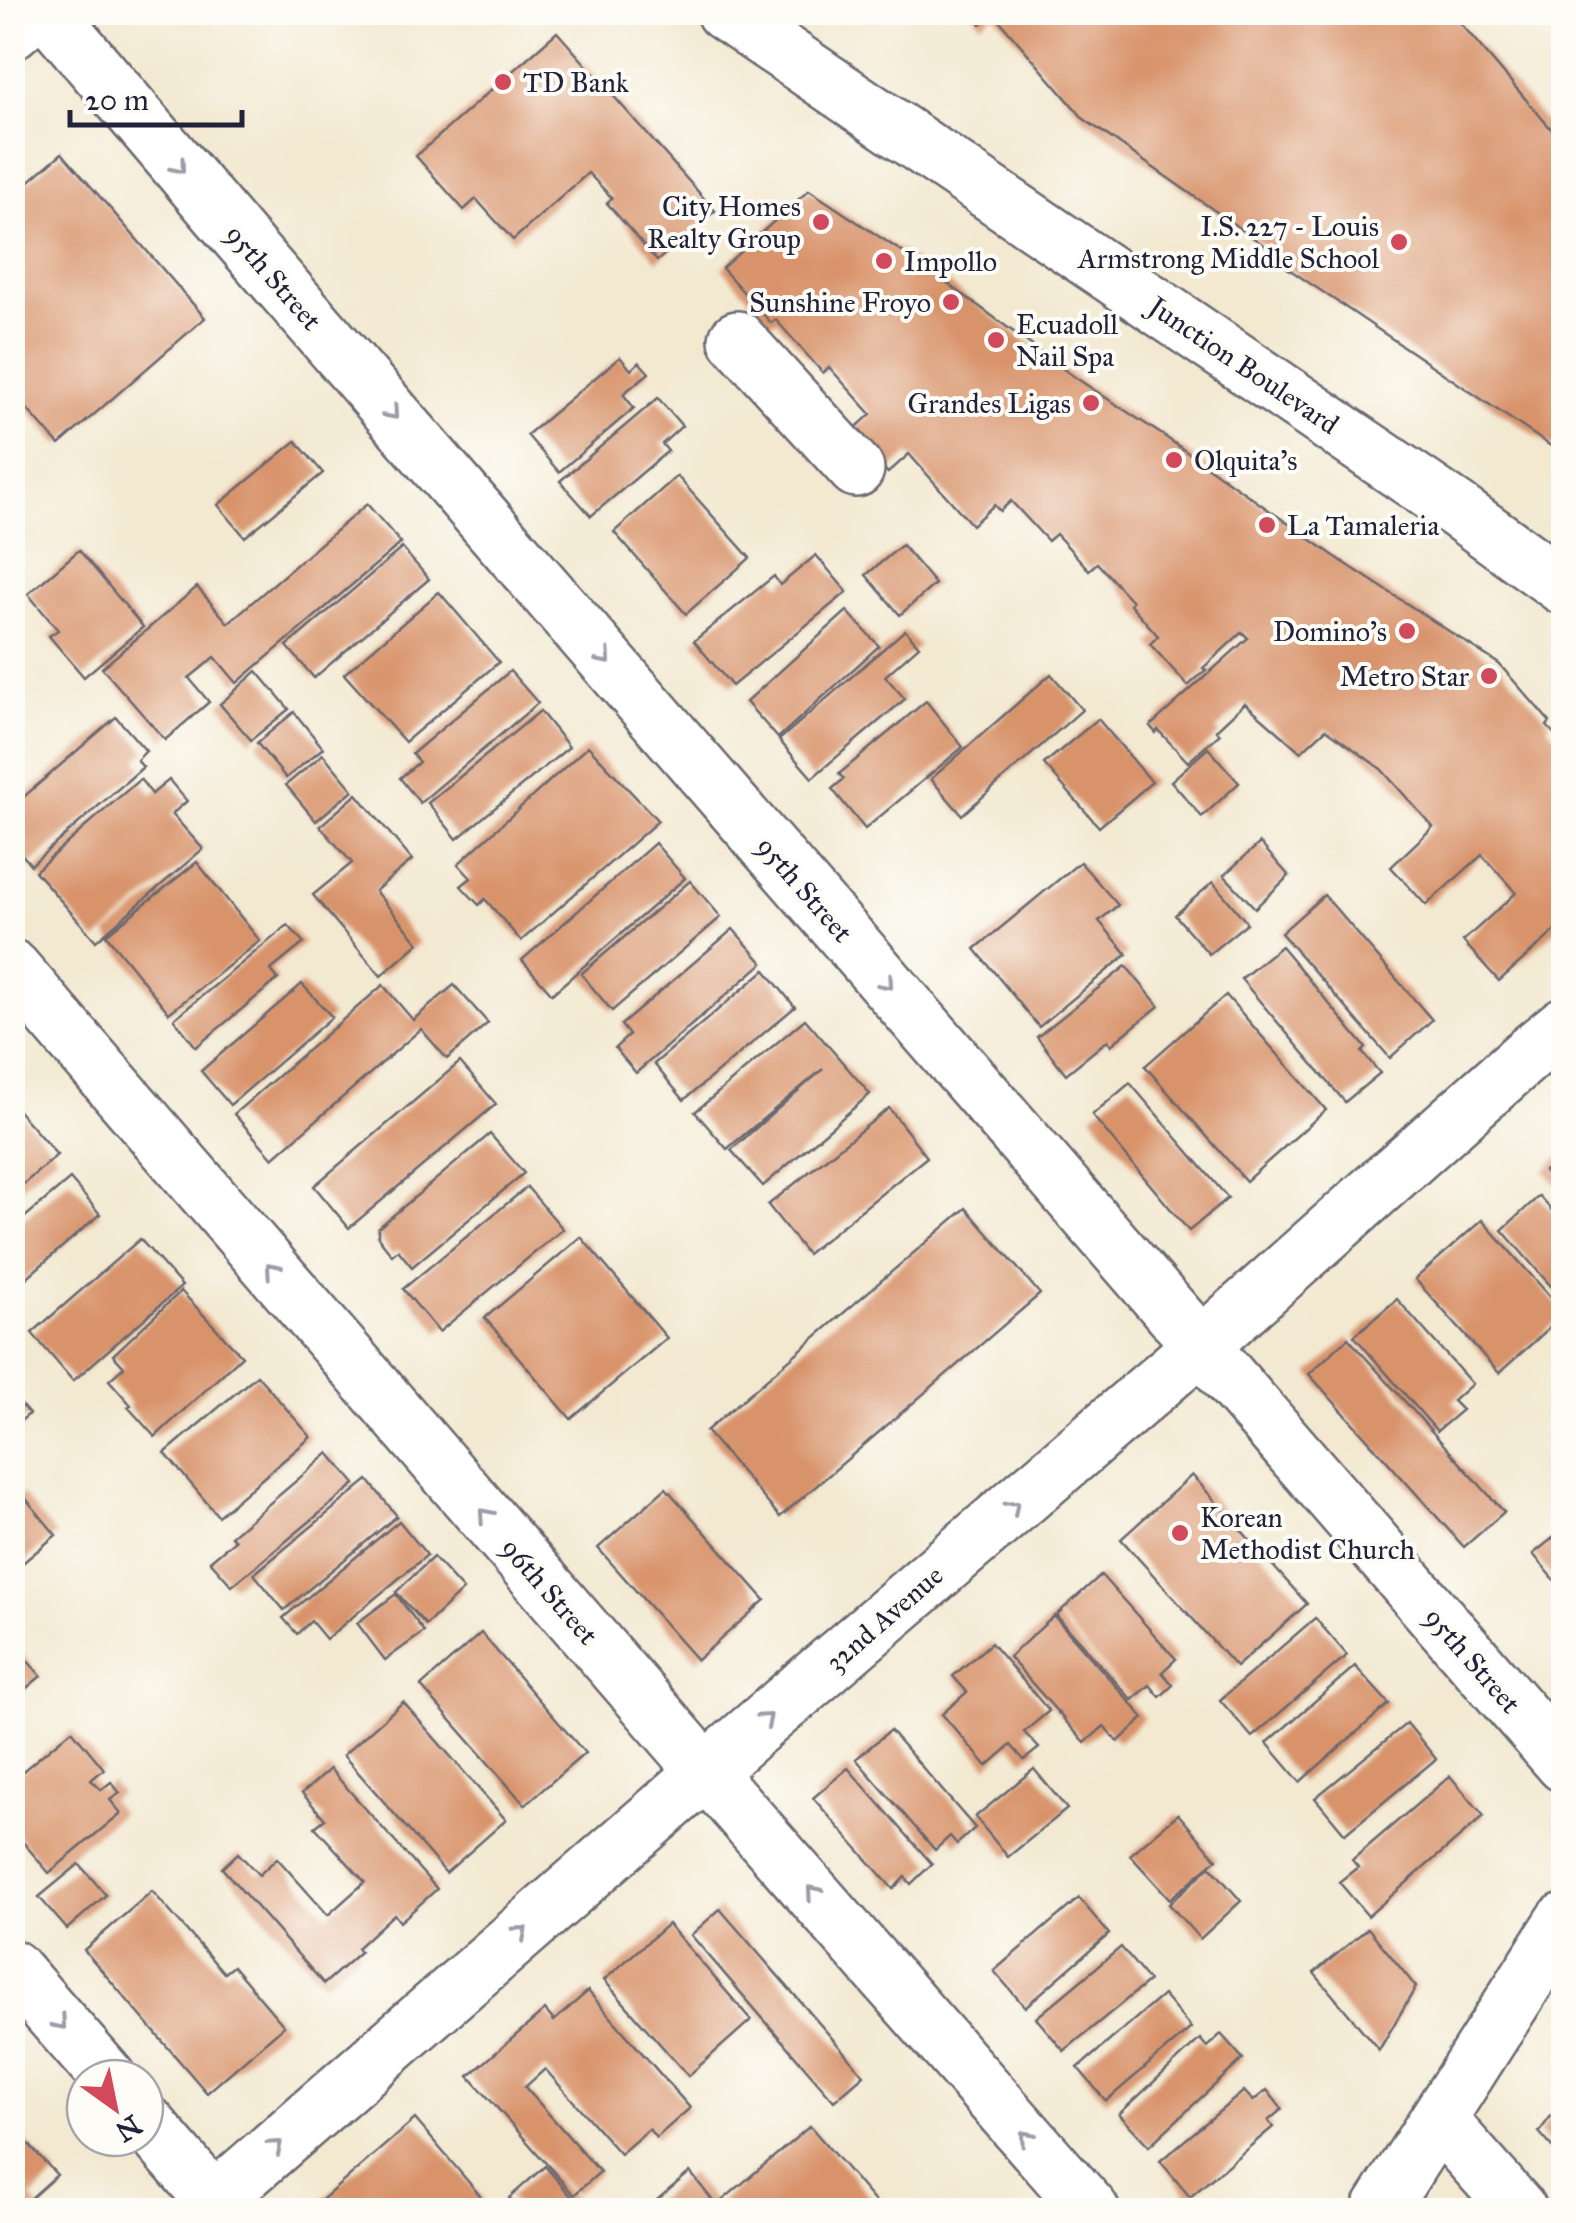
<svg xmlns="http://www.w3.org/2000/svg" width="1576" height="2223" font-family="'IM FELL Great Primer',serif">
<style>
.building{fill:#d8936a}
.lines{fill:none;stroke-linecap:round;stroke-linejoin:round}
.minor-casing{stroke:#6b6870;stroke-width:60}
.major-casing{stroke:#6b6870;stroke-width:60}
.minor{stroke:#fff;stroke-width:55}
.major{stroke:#fff;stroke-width:55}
.oneway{stroke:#9c9ca7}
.poi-dot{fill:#d1495b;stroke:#fdfcf7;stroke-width:4}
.labels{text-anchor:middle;stroke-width:8;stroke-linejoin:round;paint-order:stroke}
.poi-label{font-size:28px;fill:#22223b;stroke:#fdfcf7;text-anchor:start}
.street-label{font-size:28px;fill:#22223b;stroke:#fdfcf7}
</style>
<rect width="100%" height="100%" fill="#fdfcf7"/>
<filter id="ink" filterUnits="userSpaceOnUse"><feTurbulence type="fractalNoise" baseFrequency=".01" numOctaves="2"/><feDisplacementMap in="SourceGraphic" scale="20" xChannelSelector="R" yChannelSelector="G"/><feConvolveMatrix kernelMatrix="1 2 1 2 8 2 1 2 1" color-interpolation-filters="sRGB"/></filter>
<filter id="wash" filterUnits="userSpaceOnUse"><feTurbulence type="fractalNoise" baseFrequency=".0048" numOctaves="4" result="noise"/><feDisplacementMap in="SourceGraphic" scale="40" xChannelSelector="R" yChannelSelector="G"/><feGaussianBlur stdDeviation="2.25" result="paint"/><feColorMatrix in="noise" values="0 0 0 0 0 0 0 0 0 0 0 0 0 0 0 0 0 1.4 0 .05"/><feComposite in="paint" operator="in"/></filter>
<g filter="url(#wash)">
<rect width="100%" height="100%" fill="#f3e9d1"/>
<g id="blocks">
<g class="building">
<path d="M972 12H1451L1564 144V455L1265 253 1268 248 1084 119 994 14 981 24Z"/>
<path d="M557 32 715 211 657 261 607 203 612 198 588 173 513 240 476 199 464 210 416 156Z"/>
<path d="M62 153 205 318 59 445 12 392V196Z"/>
<path d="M809 190 934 273 1073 376 1164 436 1337 558 1499 664 1550 722 1547 726 1564 744V923L1499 981 1463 941 1516 893 1482 855 1426 905 1391 867 1433 827 1381 769 1326 729 1301 752 1245 703 1216 730 1220 734 1188 762 1158 730 1156 733 1150 726 1248 638 1242 632 1203 668 1206 670 1188 686 1150 644 1158 636 1130 604 1132 601 1097 563 1089 570 1056 534 1048 541 1011 501 1000 511 994 505 972 525 909 454 888 473 851 432 871 414 829 367 823 373 776 320 771 323 722 268Z"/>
<path d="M620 357 631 370 639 362 649 373 623 394 634 408 559 472 527 435Z"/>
<path d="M658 398 682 426 662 444 668 451 591 516 560 481Z"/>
<path d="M296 441 323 473 245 537 218 505Z"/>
<path d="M677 476 750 558 686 614 614 532Z"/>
<path d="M367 504 401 543 237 683 215 657 189 678 209 702 165 740 102 668 197 587 228 623Z"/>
<path d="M902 545 935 584 900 615 866 575Z"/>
<path d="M402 548 429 579 314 678 287 646Z"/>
<path d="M79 550 143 627 84 677 49 636 58 630 28 594Z"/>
<path d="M816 555 847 592 732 686 694 641 774 576 780 585Z"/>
<path d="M439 592 499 662 405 742 344 674Z"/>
<path d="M847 611 879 646 778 738 746 702Z"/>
<path d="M905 630 919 646 885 676 905 699 812 778 779 740Z"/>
<path d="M257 671 289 709 251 740 220 704Z"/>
<path d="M510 671 538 703 420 803 400 778 419 762 412 754Z"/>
<path d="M1051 674 1082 710 962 815 931 779Z"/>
<path d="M926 701 963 747 865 829 832 789 844 779 839 774Z"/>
<path d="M540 711 569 747 457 839 428 803Z"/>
<path d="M294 712 323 748 286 778 257 743Z"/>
<path d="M116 717 146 751 137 760 143 767 31 865 12 843V807Z"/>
<path d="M1098 719 1152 782 1099 827 1044 764Z"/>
<path d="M588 746 658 821 521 941 485 899 479 905 461 886 471 878 458 864Z"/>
<path d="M1208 748 1239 783 1202 817 1171 781Z"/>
<path d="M323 754 353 790 316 821 286 785Z"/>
<path d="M140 779 152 794 169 780 187 801 172 814 203 849 96 941 35 871Z"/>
<path d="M357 794 412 860 375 891 419 943 381 976 313 895 352 863 320 826Z"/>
<path d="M655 843 685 878 552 994 522 960Z"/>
<path d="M1260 843 1289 876 1255 908 1224 875Z"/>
<path d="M197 862 260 941 169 1013 106 935Z"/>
<path d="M1080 862 1118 905 1099 921 1127 954 1039 1027 975 949Z"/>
<path d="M690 881 721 917 612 1011 581 974Z"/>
<path d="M1213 882 1247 923 1209 954 1175 915Z"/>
<path d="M1324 895 1432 1020 1390 1058 1281 933Z"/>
<path d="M288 925 304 943 271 970 278 979 196 1047 174 1019Z"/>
<path d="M733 929 763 963 636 1073 615 1048 629 1035 621 1025Z"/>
<path d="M1281 946 1366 1048 1362 1052 1380 1073 1345 1102 1241 979Z"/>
<path d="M1126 966 1159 1006 1111 1045 1108 1040 1066 1074 1037 1037Z"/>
<path d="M765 970 795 1007 684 1100 654 1064Z"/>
<path d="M302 984 332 1017 230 1105 201 1071Z"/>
<path d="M383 985 413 1020 454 985 488 1023 447 1059 421 1029 273 1158 234 1114Z"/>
<path d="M1226 995 1326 1110 1246 1181 1145 1066Z"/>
<path d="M805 1019 870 1094 763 1186 731 1150 823 1069 727 1149 695 1112Z"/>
<path d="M460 1062 496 1104 349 1228 314 1186Z"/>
<path d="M1130 1083 1228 1198 1189 1231 1092 1115Z"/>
<path d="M12 1104 57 1155 12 1194Z"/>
<path d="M889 1108 927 1157 807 1254 768 1205Z"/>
<path d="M490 1134 524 1173 412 1267 398 1250 392 1255 378 1237V1228Z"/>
<path d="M1564 1153V1193L1544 1171Z"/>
<path d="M70 1179 100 1214 23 1281 12 1269V1228Z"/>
<path d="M527 1187 563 1229 439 1332 403 1289Z"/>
<path d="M1539 1196 1564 1224V1301L1502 1230Z"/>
<path d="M966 1208 1040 1294 780 1517 706 1431Z"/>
<path d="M1482 1220 1564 1312V1315L1499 1373 1415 1279Z"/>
<path d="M581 1237 667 1338 571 1419 485 1318Z"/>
<path d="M140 1239 182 1286 73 1381 32 1333Z"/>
<path d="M181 1291 242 1356 155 1437 128 1407 131 1405 109 1380 124 1367 113 1355Z"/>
<path d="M1397 1299 1472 1384 1453 1401 1462 1410 1437 1431 1354 1336Z"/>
<path d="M1348 1338 1504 1512 1464 1547 1309 1374Z"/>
<path d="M257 1375 311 1437 218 1516 165 1453Z"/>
<path d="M12 1395 29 1414 12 1428Z"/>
<path d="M329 1453 355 1484 232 1586 210 1561 235 1540 231 1536Z"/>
<path d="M1192 1475 1307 1604 1236 1667 1121 1539Z"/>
<path d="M368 1480 397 1516 284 1610 254 1574Z"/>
<path d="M666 1488 765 1600 697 1660 598 1548Z"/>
<path d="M22 1494 56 1535 12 1572V1503Z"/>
<path d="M399 1521 427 1555 326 1639 311 1621 297 1634 283 1618Z"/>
<path d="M1564 1529V1591L1533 1554Z"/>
<path d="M433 1557 463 1590 426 1625 396 1592Z"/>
<path d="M1101 1575 1176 1659 1162 1672 1173 1685 1160 1697 1150 1685 1132 1700 1056 1615Z"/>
<path d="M396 1594 424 1632 385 1660 357 1623Z"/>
<path d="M1054 1616 1144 1718 1118 1742 1104 1726 1085 1743 1009 1657Z"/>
<path d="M1315 1618 1347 1655 1252 1737 1220 1700Z"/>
<path d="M481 1633 585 1753 525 1805 421 1686Z"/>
<path d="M12 1643 41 1676 12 1700Z"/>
<path d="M991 1643 1049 1711 1024 1732 1039 1748 1024 1760 1011 1745 987 1766 942 1714 967 1692 953 1676Z"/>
<path d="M1355 1666 1389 1704 1300 1782 1267 1743Z"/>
<path d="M403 1702 506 1820 446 1873 343 1755Z"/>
<path d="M1407 1723 1436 1759 1345 1834 1315 1798Z"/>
<path d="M72 1730 104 1769 91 1780 101 1790 111 1782 120 1793 110 1800 121 1813 49 1873 12 1829V1780Z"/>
<path d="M890 1730 975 1828 957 1844 950 1836 935 1850 856 1759Z"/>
<path d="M848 1768 932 1864 911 1884 905 1877 893 1889 813 1798Z"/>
<path d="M330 1769 437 1889 400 1922 394 1914 357 1948 360 1952 324 1984 222 1868 238 1853 259 1875 277 1858 328 1915 365 1882 315 1827 325 1819 302 1793Z"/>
<path d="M1034 1769 1067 1809 1008 1857 975 1817Z"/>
<path d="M1450 1776 1484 1816 1368 1916 1339 1882 1358 1867 1352 1860Z"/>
<path d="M1178 1814 1217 1859 1170 1899 1130 1855Z"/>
<path d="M79 1864 106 1895 67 1929 39 1897Z"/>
<path d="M1210 1866 1241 1901 1200 1939 1169 1904Z"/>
<path d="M152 1891 224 1973 233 1966 284 2026 207 2093 84 1950Z"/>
<path d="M1079 1898 1109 1934 1025 2007 994 1971Z"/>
<path d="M720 1909 864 2075 834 2101 691 1935Z"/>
<path d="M668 1924 751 2020 688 2076 604 1980Z"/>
<path d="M1368 1928 1416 1987 1379 2050 1314 1973Z"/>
<path d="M1121 1947 1149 1981 1064 2051 1036 2018Z"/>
<path d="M588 1991 690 2108 656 2138 649 2129 620 2154 545 2069 525 2087 600 2172 574 2195 469 2076 545 2010 554 2021Z"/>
<path d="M1163 1995 1191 2028 1106 2101 1078 2068Z"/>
<path d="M1221 2034 1243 2059 1149 2146 1119 2114 1200 2039 1207 2047Z"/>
<path d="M1267 2090 1282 2109 1268 2121 1273 2127 1190 2197 1160 2161 1244 2091 1253 2101Z"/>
<path d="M1564 2099V2153L1560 2156 1539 2132Z"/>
<path d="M415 2119 483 2199 470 2210H321L316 2205Z"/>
<path d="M12 2126 57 2175 31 2198 39 2207 35 2210H12Z"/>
<path d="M810 2126 882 2210H724L718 2204Z"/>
<path d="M545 2166 576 2202 566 2210H521L509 2198Z"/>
<path d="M690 2172 717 2206 711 2210H645Z"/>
</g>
</g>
</g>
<g filter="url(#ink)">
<use href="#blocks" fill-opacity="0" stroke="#6b6870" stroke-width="2.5"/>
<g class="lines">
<defs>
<g id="minor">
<path d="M48 12 240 238 1564 1764"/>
<path d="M737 339 856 469"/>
<path d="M12 968 706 1772 1091 2210"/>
<path d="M12 1968 108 2078"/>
<path d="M1438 2119 1519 2210"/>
<path d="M145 2121 222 2210"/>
<path d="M203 2210 749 1734 1202 1345 1526 1056 1564 1025"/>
<path d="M1380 2210 1564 1921"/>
</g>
<g id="major">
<path d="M724 12 1457 510 1564 587"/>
<path d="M12 31 34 12"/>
</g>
</defs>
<use href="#minor" class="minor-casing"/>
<use href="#major" class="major-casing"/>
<use href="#minor" class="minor"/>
<use href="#major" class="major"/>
</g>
<defs><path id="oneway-chevron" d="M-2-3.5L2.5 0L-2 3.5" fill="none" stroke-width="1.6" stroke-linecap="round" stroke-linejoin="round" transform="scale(2.5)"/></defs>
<g class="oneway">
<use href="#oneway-chevron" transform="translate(179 167) rotate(50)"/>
<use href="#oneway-chevron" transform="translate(392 413) rotate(49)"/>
<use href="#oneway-chevron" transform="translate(605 658) rotate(49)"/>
<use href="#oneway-chevron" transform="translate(887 983) rotate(49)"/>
<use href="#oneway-chevron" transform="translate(272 1269) rotate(-131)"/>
<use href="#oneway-chevron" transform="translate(1013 1507) rotate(-41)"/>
<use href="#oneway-chevron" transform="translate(485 1515) rotate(-131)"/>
<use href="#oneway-chevron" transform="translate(766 1719) rotate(-41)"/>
<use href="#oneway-chevron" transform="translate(813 1892) rotate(-131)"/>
<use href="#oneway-chevron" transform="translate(521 1932) rotate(-41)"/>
<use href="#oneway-chevron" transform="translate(60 2023) rotate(49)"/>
<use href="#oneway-chevron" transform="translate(1026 2137) rotate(-131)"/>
<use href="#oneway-chevron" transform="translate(276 2146) rotate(-41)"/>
</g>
</g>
<g class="poi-dot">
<circle cx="503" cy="82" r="10"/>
<circle cx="821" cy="222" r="10"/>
<circle cx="1399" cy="242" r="10"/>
<circle cx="884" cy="261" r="10"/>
<circle cx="951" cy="302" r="10"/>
<circle cx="996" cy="340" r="10"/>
<circle cx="1091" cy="403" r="10"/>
<circle cx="1174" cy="460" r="10"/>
<circle cx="1267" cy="525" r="10"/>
<circle cx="1407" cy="631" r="10"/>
<circle cx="1489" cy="676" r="10"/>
<circle cx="1180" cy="1533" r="10"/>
</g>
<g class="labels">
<g class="poi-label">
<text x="523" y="92">TD Bank</text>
<text x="801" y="216" text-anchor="end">City Homes<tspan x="801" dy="32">Realty Group</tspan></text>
<text x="1379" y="236" text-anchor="end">I.S. 227 - Louis<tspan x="1379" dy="32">Armstrong Middle School</tspan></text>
<text x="904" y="271">Impollo</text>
<text x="931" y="312" text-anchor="end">Sunshine Froyo</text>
<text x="1016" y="334">Ecuadoll<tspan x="1016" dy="32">Nail Spa</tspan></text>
<text x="1071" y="413" text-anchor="end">Grandes Ligas</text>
<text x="1194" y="470">Olquita's</text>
<text x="1287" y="535">La Tamaleria</text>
<text x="1387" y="641" text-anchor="end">Domino's</text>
<text x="1469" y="686" text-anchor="end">Metro Star</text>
<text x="1200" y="1527">Korean<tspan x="1200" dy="32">Methodist Church</tspan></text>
</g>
<g class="street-label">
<text transform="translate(274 277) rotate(49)" y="10">95th Street</text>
<text transform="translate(1244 365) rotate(34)" y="10">Junction Boulevard</text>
<text transform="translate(805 889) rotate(49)" y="10">95th Street</text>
<text transform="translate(550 1591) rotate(49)" y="10">96th Street</text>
<text transform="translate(884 1618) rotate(-41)" y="10">32nd Avenue</text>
<text transform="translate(1473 1660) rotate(49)" y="10">95th Street</text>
</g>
</g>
<rect width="1576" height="2223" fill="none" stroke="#fdfcf7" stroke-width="50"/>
<g transform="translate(115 2108) rotate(147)"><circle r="48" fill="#fdfcf7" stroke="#a5a5ac" stroke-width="2.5"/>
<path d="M0-8L18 38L0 25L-18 38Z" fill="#d1495b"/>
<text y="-15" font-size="28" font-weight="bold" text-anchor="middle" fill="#22223b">N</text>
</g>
<path d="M70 110v15h172v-15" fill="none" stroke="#22223b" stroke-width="5"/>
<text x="85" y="110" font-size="30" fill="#22223b" stroke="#fdfcf7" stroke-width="8" paint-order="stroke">20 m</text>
</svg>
